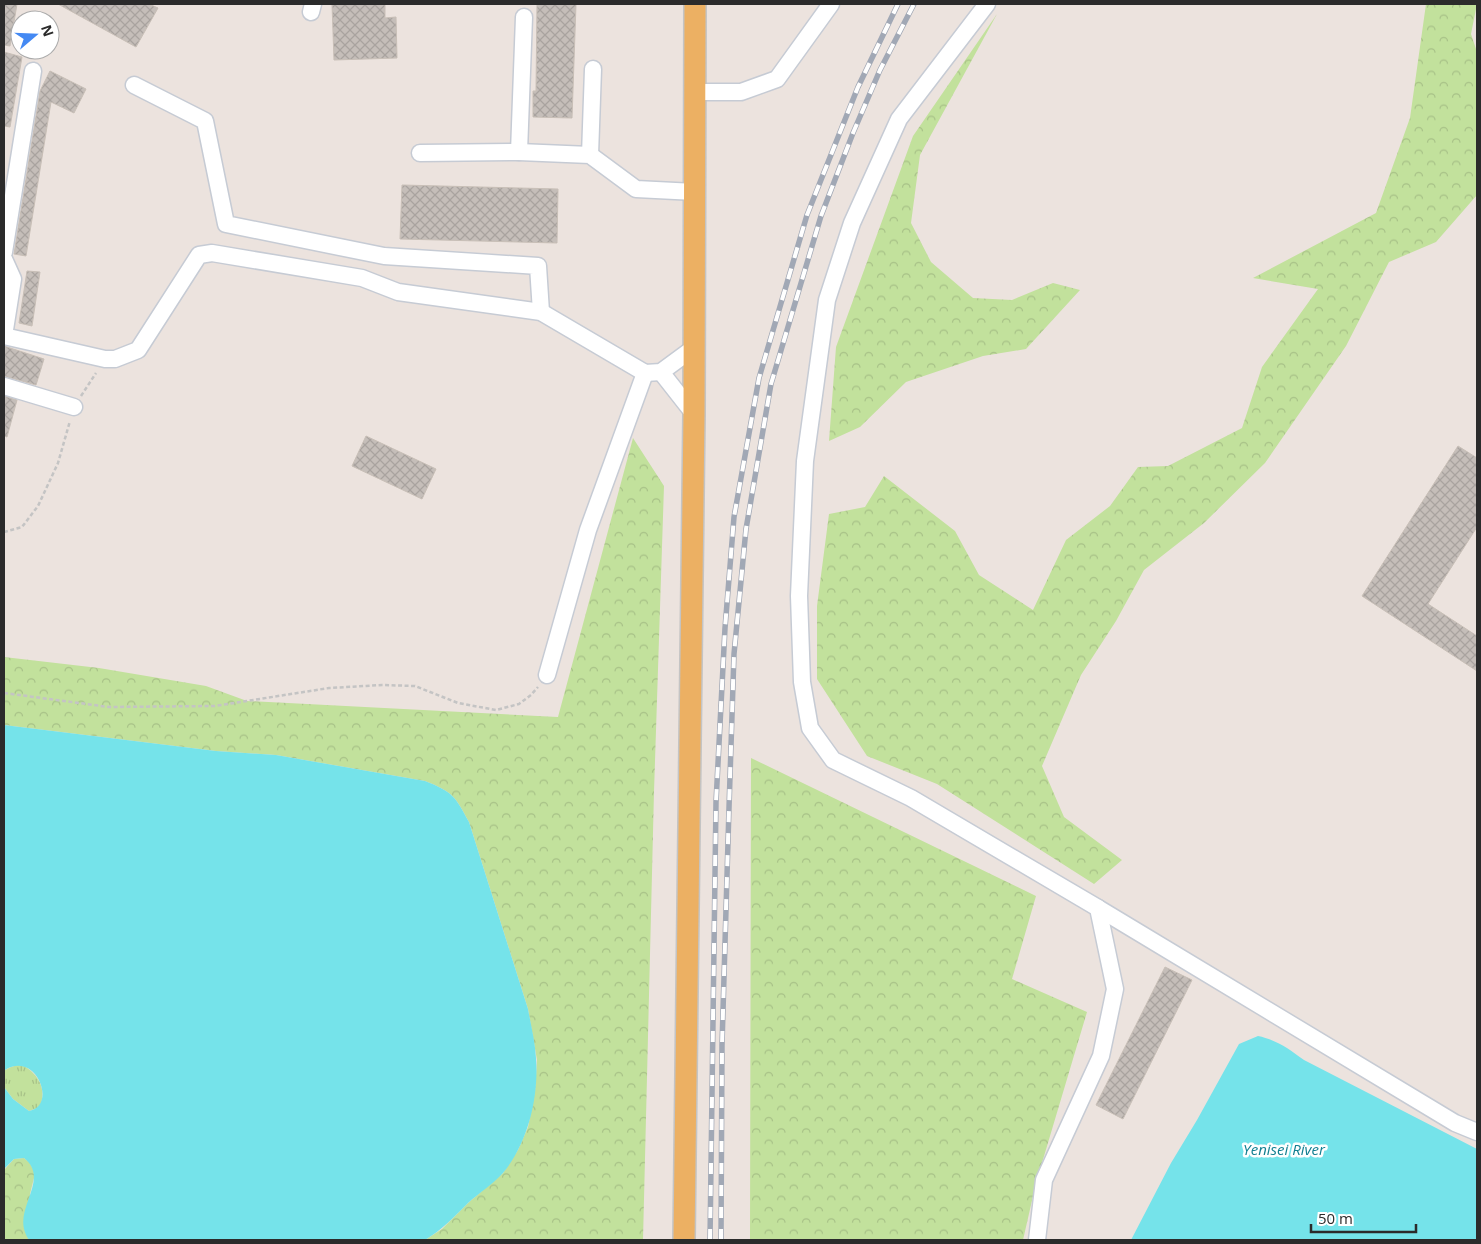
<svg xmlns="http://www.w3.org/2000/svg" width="1481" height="1244" font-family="'Open Sans',sans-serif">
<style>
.grass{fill:url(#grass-tufts)}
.forest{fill:url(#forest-crowns)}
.water{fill:#75e3ea}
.building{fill:url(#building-cross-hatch);stroke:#c8bfb7}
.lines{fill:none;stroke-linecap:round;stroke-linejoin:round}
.minor-casing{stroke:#c6cbd4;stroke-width:19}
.major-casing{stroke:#c4c4c4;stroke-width:24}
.path{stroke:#c4c4c4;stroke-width:2.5;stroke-dasharray:4 2.5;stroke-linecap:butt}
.minor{stroke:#fff;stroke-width:16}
.major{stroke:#ecb063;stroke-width:21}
.rail-casing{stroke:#a1a8b5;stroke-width:5.5}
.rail{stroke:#fff;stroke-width:4;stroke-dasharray:11;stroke-linecap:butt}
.labels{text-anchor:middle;stroke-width:5;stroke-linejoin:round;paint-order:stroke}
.water-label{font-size:15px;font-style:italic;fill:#127f91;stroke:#fff}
</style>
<defs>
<pattern id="grass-tufts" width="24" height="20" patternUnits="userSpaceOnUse" patternTransform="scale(1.25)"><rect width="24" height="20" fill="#c2e19c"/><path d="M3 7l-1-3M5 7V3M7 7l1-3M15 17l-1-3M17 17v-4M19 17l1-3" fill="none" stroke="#a7c187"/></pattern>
<pattern id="forest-crowns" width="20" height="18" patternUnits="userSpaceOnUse" patternTransform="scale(1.25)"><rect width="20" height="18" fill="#c2e19c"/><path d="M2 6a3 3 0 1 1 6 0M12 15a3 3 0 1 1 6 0" fill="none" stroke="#a7c187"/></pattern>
<pattern id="building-cross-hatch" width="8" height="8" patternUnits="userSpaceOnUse" patternTransform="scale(1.25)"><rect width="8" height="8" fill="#c5beb9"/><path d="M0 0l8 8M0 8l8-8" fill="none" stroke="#a9a39f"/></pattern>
</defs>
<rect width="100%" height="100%" fill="#ece3de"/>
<path class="grass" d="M21 1064C37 1073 46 1086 41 1104L38 1108 29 1111 13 1099 4 1087 5 1070 11 1067Z"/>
<g class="forest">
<path d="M1426 4H1477L1471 34 1477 52V195L1436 242 1389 262 1346 346 1265 463 1204 523 1144 570 1116 621 1081 675 1042 766 1064 817 1122 860 1094 884 937 784 867 756 817 679V606L829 514 865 507 884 476 955 531 979 575 1033 610 1066 540 1110 506 1138 467 1168 466 1242 428 1262 367 1318 289 1253 278 1376 213 1410 118Z"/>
<path d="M997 14 920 155 911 223 931 262 973 298 1012 300 1053 283 1080 290 1026 349 983 356 906 382 860 427 829 441 836 347 913 136Z"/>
<path d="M633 438 664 486 654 792 643 1240H425L442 1229 468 1203 503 1173 518 1150 528 1127 535 1091 537 1060 528 1009 469 822C455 796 453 792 425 781L276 755 216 751 4 725V657L99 668 206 686 247 701 558 717Z"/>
<path d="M751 758 1036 896 1012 979 1087 1012 1036 1183 1023 1240H750Z"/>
<path d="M24 1158 30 1163 34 1171V1178L30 1194 28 1238 29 1240H4V1170L14 1159Z"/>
</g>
<g class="water">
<path d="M4 725 216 751 276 755 425 781C453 792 455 796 469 822L528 1009C531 1025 535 1042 536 1058 539 1097 528 1143 503 1173 493 1184 479 1193 468 1203 454 1217 442 1230 425 1240H29C27 1237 25 1233 24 1229 18 1204 49 1178 24 1158L14 1159 4 1169V1087L13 1099 29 1111C58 1106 36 1050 5 1070L4 1074Z"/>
<path d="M1258 1036C1277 1040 1289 1049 1304 1060L1477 1149V1240H1131L1171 1163 1197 1120 1239 1044Z"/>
</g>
<g class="building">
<path d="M4 4H17L10 46 4 45Z"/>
<path d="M58 4H149L158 8 136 47Z"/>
<path d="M332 4H385V18L396 17 397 58 334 60Z"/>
<path d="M537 4H576L572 118 533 117V91H536Z"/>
<path d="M4 52 22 57 10 127 4 126Z"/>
<path d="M50 71 86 89 74 113 51 102 26 256 14 254 40 91Z"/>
<path d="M402 185 558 189 557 243 400 239Z"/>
<path d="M27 271 40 272 32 326 19 323Z"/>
<path d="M4 346 44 359 36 385 4 376Z"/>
<path d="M4 396 17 400 7 437 4 436Z"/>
<path d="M366 436 436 469 422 499 352 466Z"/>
<path d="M1458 446 1477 458V527L1428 604 1477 636V671L1362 596Z"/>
<path d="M1165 967 1192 980 1123 1119 1096 1105Z"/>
</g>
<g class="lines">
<defs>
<g id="minor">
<path d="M987 4 899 119 852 223 827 300 805 461 799 596 802 682 810 728 833 760 911 798 1098 908 1115 989 1101 1056 1044 1180 1037 1240"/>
<path d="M311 12 313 4"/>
<path d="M134 85 205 121 226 224 384 256 538 266 541 312"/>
<path d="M695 92H741L777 79 831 4"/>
<path d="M519 152 524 17"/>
<path d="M420 153 519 152 590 155 636 189 695 192"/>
<path d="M590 155 593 69"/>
<path d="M4 252 33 71"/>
<path d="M4 259 13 279 4 336 105 359H115L138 350 199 255 212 253 362 278 398 292 541 312 645 373 661 372 695 347"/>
<path d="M661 372 694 414"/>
<path d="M4 386 74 407"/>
<path d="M547 675 588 530 645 373"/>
<path d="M1098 908 1455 1123 1477 1132"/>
</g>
<path id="major" d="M684 1240 694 414 695 4"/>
</defs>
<use href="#minor" class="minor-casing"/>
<use href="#major" class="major-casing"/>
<g class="path">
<path d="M81 396 96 373"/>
<path d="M4 532 22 527 38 506 58 463 70 421"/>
<path d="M4 693 109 707 215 706 329 688 382 685 415 686 458 703 496 710 519 704 531 695 538 687"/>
</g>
<use href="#minor" class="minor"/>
<use href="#major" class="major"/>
<defs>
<g id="rail">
<path d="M710 1240 716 802 725 628 734 517 759 378 807 215 858 87 898 4"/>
<path d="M721 1240 722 1045 729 808 734 654 746 529 771 384 821 216 853 133 880 70 914 4"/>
</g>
</defs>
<use href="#rail" class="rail-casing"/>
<use href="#rail" class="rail"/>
</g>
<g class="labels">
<g class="water-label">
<text x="1284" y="1155">Yenisei River</text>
</g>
</g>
<rect width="1481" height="1244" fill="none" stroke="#2b2b2b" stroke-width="10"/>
<g transform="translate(35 35) rotate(71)"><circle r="24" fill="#ffffff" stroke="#aaaaaa"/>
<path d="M0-4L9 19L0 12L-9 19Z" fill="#4489f3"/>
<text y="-8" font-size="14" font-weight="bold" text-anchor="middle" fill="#2b2b2b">N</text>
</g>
<path d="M1311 1224v8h105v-8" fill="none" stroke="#2b2b2b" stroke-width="2.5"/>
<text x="1318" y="1224" font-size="15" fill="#2b2b2b" stroke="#ffffff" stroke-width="4" paint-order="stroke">50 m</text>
</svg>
